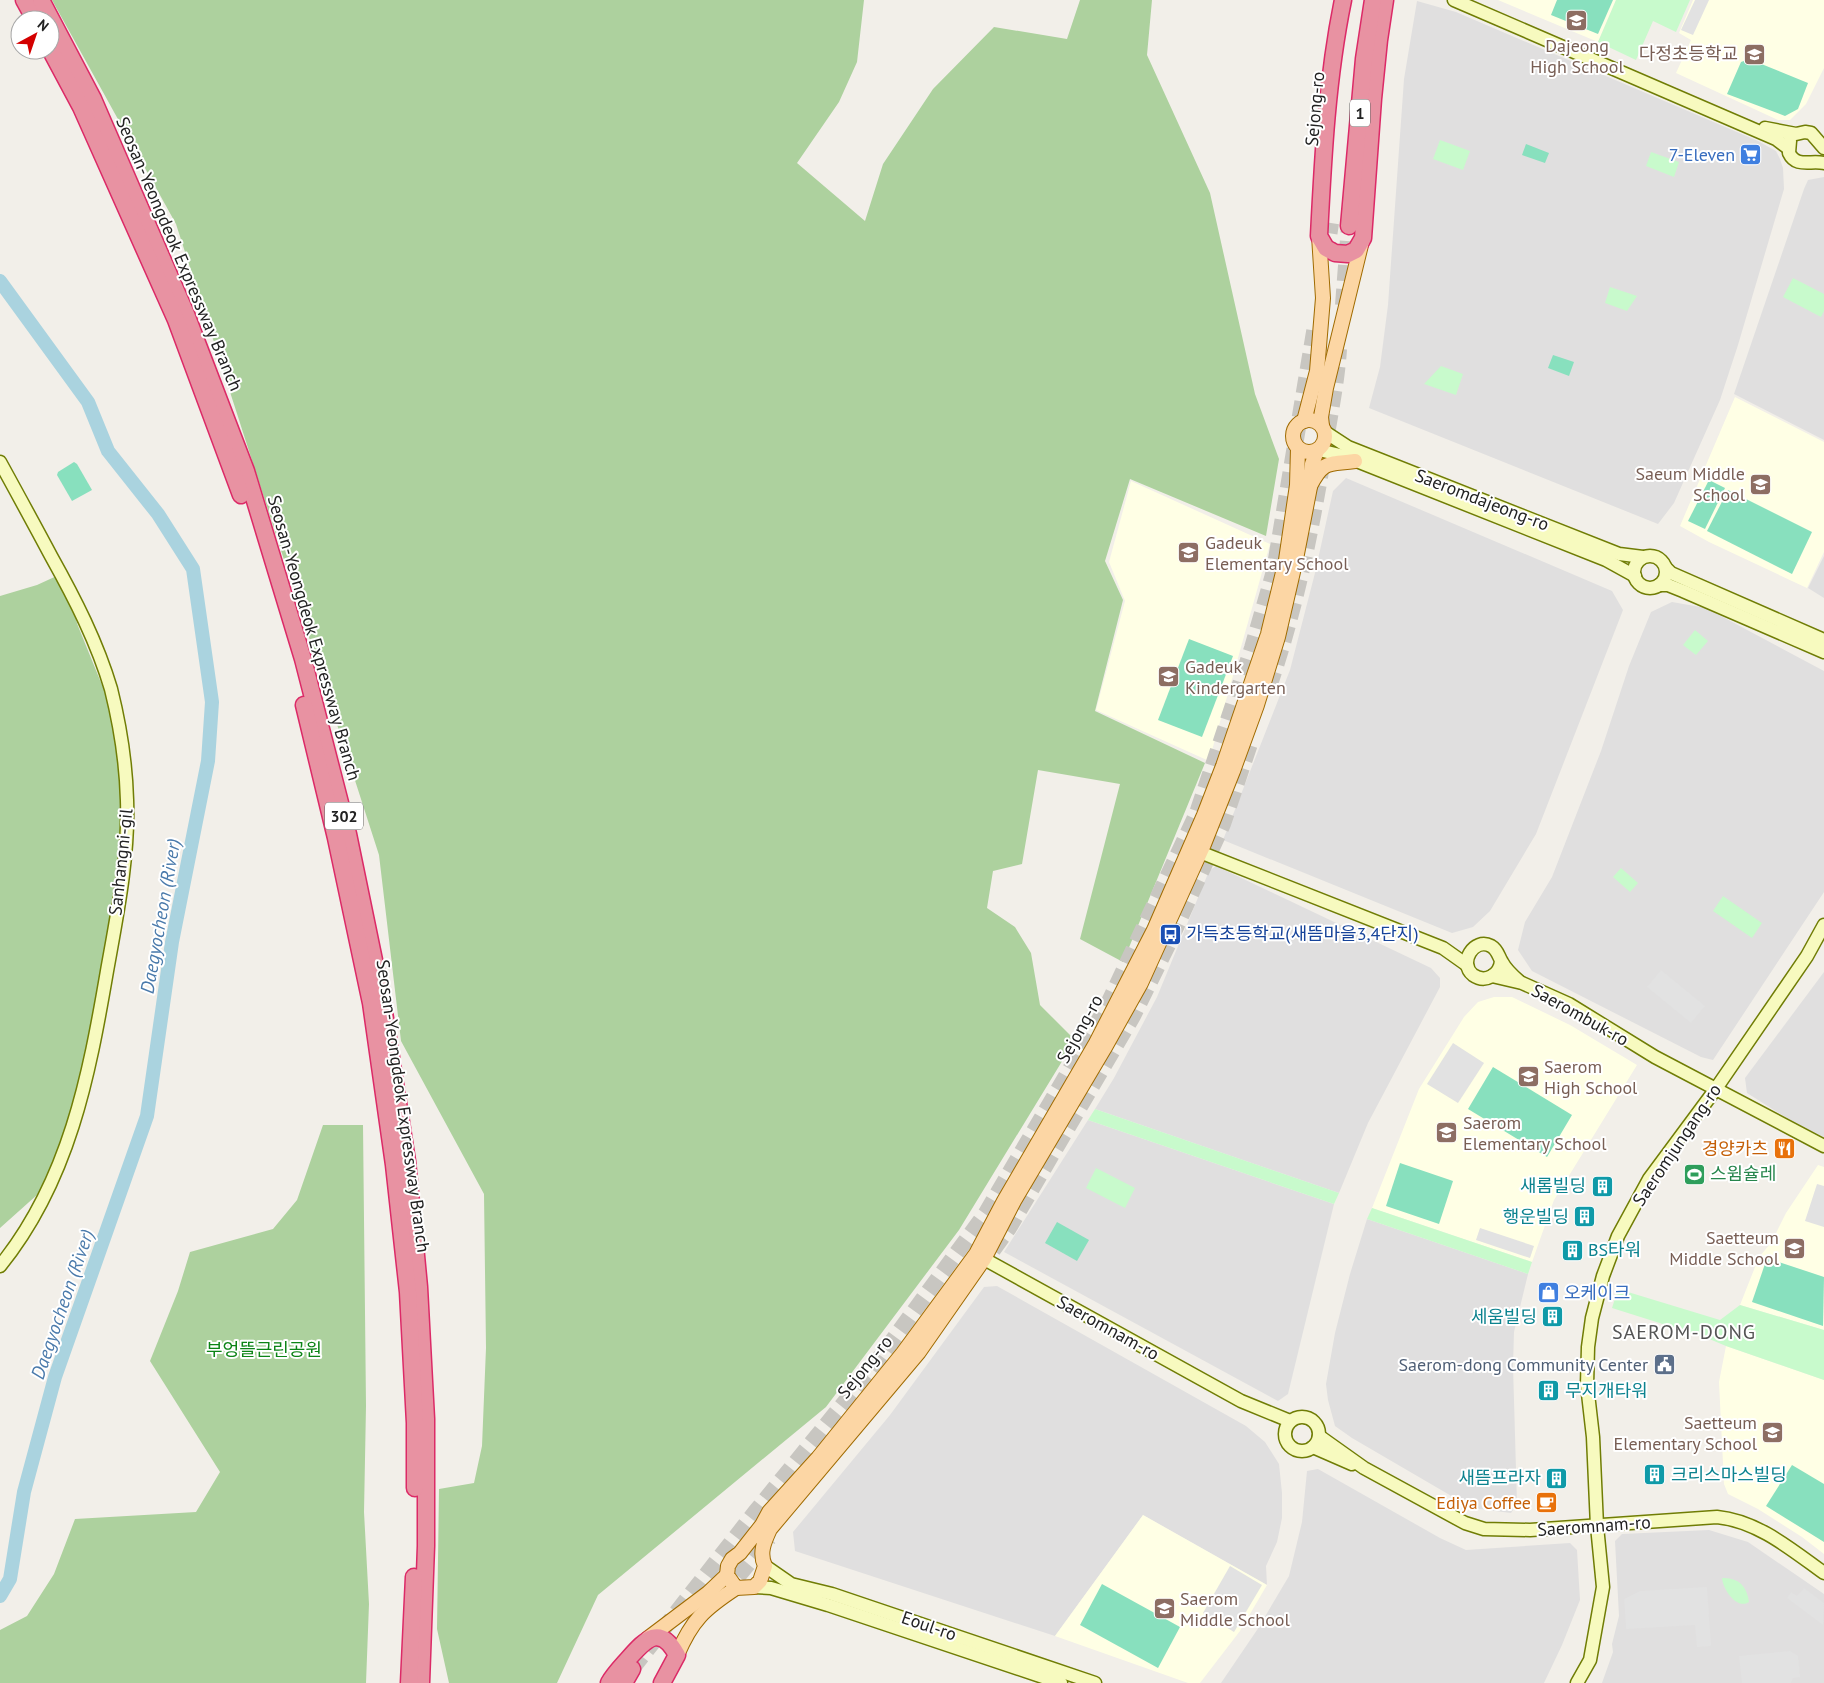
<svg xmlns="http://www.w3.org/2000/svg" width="1824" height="1683" font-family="'PT Sans','Noto Sans KR',sans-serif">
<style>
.residential{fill:#e0dfdf}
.education{fill:#ffffe5}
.forest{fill:#add19e}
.park{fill:#c8facc}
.pitch{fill:#88e0be}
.parking{fill:#e2e2e2}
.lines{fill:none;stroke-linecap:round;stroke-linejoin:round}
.river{stroke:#aad3df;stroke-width:14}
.highway-tunnel{stroke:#c8c6c1;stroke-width:16;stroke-dasharray:16 8;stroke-linecap:butt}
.secondary-casing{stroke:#707d05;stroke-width:15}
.primary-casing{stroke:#a06b00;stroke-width:16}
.highway-casing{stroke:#dc2a67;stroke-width:19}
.secondary{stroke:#f7fabf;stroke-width:12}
.primary{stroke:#fcd6a4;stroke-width:14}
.highway{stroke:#e892a2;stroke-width:16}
.labels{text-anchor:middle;stroke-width:4;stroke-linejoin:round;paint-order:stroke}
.shield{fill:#fff;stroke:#646464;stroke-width:1}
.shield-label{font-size:16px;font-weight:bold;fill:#222}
.education-label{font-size:18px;fill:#785e54;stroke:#fff;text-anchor:start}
.street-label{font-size:18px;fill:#222;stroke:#fff}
.shop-label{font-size:18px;fill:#366cbe;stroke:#fff;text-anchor:end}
.transit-label{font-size:18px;fill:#164399;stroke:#fff;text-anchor:start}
.food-label{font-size:18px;fill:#c56008;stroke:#fff;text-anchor:end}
.leisure-label{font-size:18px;fill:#27864d;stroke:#fff;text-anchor:start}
.culture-label{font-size:18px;fill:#0d838f;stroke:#fff;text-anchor:end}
.park-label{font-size:18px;fill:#0c8416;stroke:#fff}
.service-label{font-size:18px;fill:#4e5e75;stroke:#fff;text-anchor:end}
.water-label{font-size:19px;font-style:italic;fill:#4a7aab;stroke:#fff}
.quarter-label{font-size:20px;letter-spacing:1px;fill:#555;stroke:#fff}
</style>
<rect width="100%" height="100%" fill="#f2efe9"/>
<g class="residential">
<path d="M1417 1 1456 12 1758 141 1776 151 1780 159 1783 168 1784 189 1738 345 1720 400 1674 503 1658 524 1369 408 1380 367 1388 305 1404 79Z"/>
<path d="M1824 177V440L1734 394 1804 189 1808 180Z"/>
<path d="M1346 478 1612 591 1623 610 1536 834 1490 911 1473 927 1452 933 1223 840 1290 670 1315 573 1333 491Z"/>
<path d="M1824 556V598L1808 588Z"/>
<path d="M1672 602 1706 608 1824 671V892L1713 1060 1701 1057 1532 971 1518 950 1525 922 1552 877 1601 751 1629 666 1651 612Z"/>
<path d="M1216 866 1431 968 1440 978V987L1368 1123 1339 1193 1095 1109 1114 1078 1157 997 1209 871Z"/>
<path d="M1824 972V1137L1795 1123 1747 1093 1745 1078Z"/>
<path d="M1088 1120 1334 1204 1288 1394 1278 1401 1004 1252Z"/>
<path d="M1367 1219 1528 1274 1514 1332 1513 1366 1517 1504 1511 1513 1472 1508 1352 1438 1335 1426 1328 1400 1326 1384 1335 1333 1350 1274Z"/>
<path d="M997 1286 1246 1426 1265 1442 1279 1464 1282 1493V1518L1277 1542 1266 1566 1267 1585 1143 1515 1055 1636 795 1551 793 1532 890 1415 984 1287Z"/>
<path d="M1318 1469 1440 1538 1466 1550 1570 1543 1577 1550 1580 1600 1562 1645 1544 1683H1221L1257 1630 1289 1576 1302 1522 1307 1471Z"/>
<path d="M1709 1530 1748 1542 1824 1594V1683H1602L1613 1652 1612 1644 1619 1616 1615 1541 1622 1534Z"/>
</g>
<g class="education">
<path d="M1498 0H1616L1598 42Z"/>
<path d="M1693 0H1824V68L1806 104 1790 120H1778L1676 73 1691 40 1679 33Z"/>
<path d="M1735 397 1824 442V552L1807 588 1709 542 1680 526Z"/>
<path d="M1131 481 1270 544 1209 761 1096 710 1125 601 1109 562Z"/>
<path d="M1494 997H1512L1570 1025 1637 1065 1554 1200 1532 1262 1372 1208 1419 1089 1464 1017 1478 1002Z"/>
<path d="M1818 1165 1824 1167V1330L1740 1305 1759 1257 1771 1243 1786 1213Z"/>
<path d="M1726 1346 1824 1380V1554L1802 1537 1758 1509 1728 1494 1724 1484 1719 1382Z"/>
<path d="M1143 1515 1267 1585 1240 1631 1200 1683H1188L1055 1636Z"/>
</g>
<g class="forest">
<path d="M52 0H864L857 62 839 102 797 163 865 221 883 164 933 89 994 27 1067 39 1080 0H1152L1147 55 1210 193 1255 394 1279 459 1266 536 1130 479 1105 561 1123 600 1095 711 1205 763 1123 962 1080 939 1120 784 1038 770 1022 864 993 871 987 908 1015 927 1031 953 1040 1005 1075 1040 959 1230 826 1407 598 1595 557 1683H449L437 1629 439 1489 474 1483 482 1446 486 1348 484 1194 401 1041 379 855 176 224Z"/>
<path d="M61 574 78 626 119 727 126 835 92 1054 47 1186 0 1228V596L37 585Z"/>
<path d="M323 1125H363L366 1406 364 1512 369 1604 366 1683H0V1630L27 1616 54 1574 75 1519 196 1512 220 1472 150 1361 178 1291 190 1252 273 1229 297 1200Z"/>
</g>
<g class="park">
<path d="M1616 0H1690L1676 32 1653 21 1636 60 1598 42Z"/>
<path d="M1440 140 1470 151 1463 170 1433 159Z"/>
<path d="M1651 152 1679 162 1674 177 1646 166Z"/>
<path d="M1793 278 1824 294V311L1821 317 1783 297Z"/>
<path d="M1610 287 1637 296 1627 311 1605 303Z"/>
<path d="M1441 366 1463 374 1456 395 1424 384Z"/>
<path d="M1695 630 1708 641 1696 655 1683 645Z"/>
<path d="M1621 868 1638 883 1630 892 1613 877Z"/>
<path d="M1723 896 1762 923 1752 938 1713 911Z"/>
<path d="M1095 1109 1339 1193 1334 1204 1088 1120Z"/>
<path d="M1096 1168 1135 1188 1125 1208 1086 1188Z"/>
<path d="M1372 1208 1532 1262 1528 1274 1367 1219Z"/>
<path d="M1618 1289 1720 1320 1740 1305 1824 1330V1380L1726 1346 1707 1338 1612 1308Z"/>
<path d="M1722 1578C1738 1577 1747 1586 1749 1602 1737 1610 1723 1590 1722 1578Z"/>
</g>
<g class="pitch">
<path d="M1557 0H1613L1598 34 1551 15Z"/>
<path d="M1749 59 1808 83 1798 109 1785 116 1727 94 1741 62Z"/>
<path d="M1526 144 1549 153 1545 163 1522 155Z"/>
<path d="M1553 355 1574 362 1569 376 1548 368Z"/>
<path d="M74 462 77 464 92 490 72 501 57 475 58 472Z"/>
<path d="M1709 480 1725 488 1705 529 1688 521Z"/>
<path d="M1728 490 1812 532 1792 574 1707 531Z"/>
<path d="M1189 639 1233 656 1202 737 1158 720Z"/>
<path d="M1493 1067 1572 1115 1547 1157 1468 1109Z"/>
<path d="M1400 1163 1453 1181 1439 1224 1386 1206Z"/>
<path d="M1057 1222 1089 1240 1077 1261 1045 1243Z"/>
<path d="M1767 1258 1824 1277 1823 1326 1752 1302Z"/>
<path d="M1792 1465 1824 1484V1542L1766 1506Z"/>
<path d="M1102 1584 1180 1627 1158 1668 1080 1625Z"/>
</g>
<g class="parking">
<path d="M1695 0H1709L1693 35 1681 30Z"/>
<path d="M1661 970 1705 1006 1691 1023 1647 987Z"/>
<path d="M1453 1043 1484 1063 1458 1103 1427 1084Z"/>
<path d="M1817 1184 1824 1186V1227L1805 1221Z"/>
<path d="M1480 1228 1534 1246 1530 1258 1476 1240Z"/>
<path d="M1230 1566 1262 1585 1234 1632 1203 1613Z"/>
<path d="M1707 1587 1711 1646 1697 1647 1695 1625 1626 1629 1624 1599 1640 1591Z"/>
<path d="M1804 1588 1824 1603 1823 1625 1787 1598 1791 1592 1797 1596Z"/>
<path d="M1790 1651 1798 1656 1800 1677 1793 1678 1791 1683H1742L1739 1656Z"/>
</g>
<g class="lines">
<path class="river" d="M0 281 88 402 108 451 158 514 193 569 212 702 208 761 172 942 147 1116 55 1377 24 1492 10 1579 0 1596"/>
<g class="highway-tunnel">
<path d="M1326 257 1331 223"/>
<path d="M1343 305 1349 226"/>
<path d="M1269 687C1296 608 1312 528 1325 447 1330 414 1337 382 1339 349"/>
<path d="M993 1250 1009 1228 1133 1016 1168 945 1223 824 1252 738"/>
<path d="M723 1595 769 1538"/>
<path d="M632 1669 756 1511 870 1371 986 1213 1107 1006 1197 813 1252 648 1274 571 1315 326"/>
</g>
<defs>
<g id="secondary">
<path d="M1454 0 1776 139 1788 148"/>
<path d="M1765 128 1796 134 1805 132 1811 133 1824 148"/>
<path d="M1790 141 1789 153C1796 168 1811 160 1824 163"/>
<path d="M1325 432 1348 447 1619 554 1643 557"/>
<path d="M1319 450 1344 456 1606 560 1635 576"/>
<path d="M0 462C17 493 34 524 51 556 75 599 97 642 111 689 120 725 126 763 127 800 129 857 117 915 107 971 89 1076 69 1181 0 1266"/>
<circle cx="1650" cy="572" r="16"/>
<path d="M1666 568 1671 573 1824 640"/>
<path d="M1659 585H1668L1683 591 1824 652"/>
<path d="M1192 849 1443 948 1467 965"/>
<path d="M1501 961C1500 974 1486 984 1473 975 1458 963 1474 937 1491 946 1498 950 1498 956 1502 962 1506 970 1513 976 1520 982"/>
<path d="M1492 976 1522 983 1569 1004 1655 1057 1824 1146"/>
<path d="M977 1255 1241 1401 1290 1421"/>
<circle cx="1302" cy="1434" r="17"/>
<path d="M1319 1436 1364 1468 1465 1523 1484 1529 1530 1530 1717 1517C1758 1521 1792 1550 1824 1573"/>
<path d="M1313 1447 1352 1464"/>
<path d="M765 1566 791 1584 832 1594 1095 1683"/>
<path d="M754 1587 771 1588 828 1605 1061 1683"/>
<path d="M1577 1683 1590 1660 1603 1587 1597 1526 1593 1437 1587 1385 1588 1347 1592 1318 1603 1276 1618 1236 1649 1179 1715 1090 1807 956 1824 925"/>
</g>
<g id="primary">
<circle cx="1309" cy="436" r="16"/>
<path d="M1304 421 1317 371 1323 298 1319 236"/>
<path d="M1322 426 1321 417 1326 388 1362 241"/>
<path d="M1298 448 1297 485 1286 560 1268 634 1223 766 1204 815 1154 930 1096 1043 1004 1201 976 1254 903 1353 818 1458 769 1512 762 1525 740 1553 732 1559 728 1566 727 1575 736 1588 754 1587 760 1581 765 1566C759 1553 764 1542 770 1529L919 1352 984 1259 1014 1201 1104 1049 1141 983 1204 844 1233 771 1257 705 1278 637 1296 559 1310 487 1312 464 1317 451"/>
<path d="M1310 486C1324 459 1329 465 1355 461"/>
<path d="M647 1639 708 1593 727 1575"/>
<path d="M677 1655C692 1620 704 1609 736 1588"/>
</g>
<g id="highway">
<path d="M24 0 35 20"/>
<path d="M41 0 93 99 186 314 246 471 303 659 348 834 382 999 407 1161 419 1287 426 1419V1546L421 1683"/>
<path d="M1343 0C1327 78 1323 157 1319 236L1326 248 1335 253 1348 254 1356 250 1363 238 1373 99 1379 40 1385 0"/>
<path d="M50 49 81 107 176 320 241 495"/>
<path d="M1349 226 1364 59 1373 0"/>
<path d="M304 705 336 838 371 1003 394 1165 408 1292 415 1423V1488"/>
<path d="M409 1683 414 1577"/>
<path d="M609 1683C614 1674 622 1666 629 1658 646 1639 660 1624 677 1655L662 1683"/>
<path d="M624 1683 632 1669"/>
</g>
</defs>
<use href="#secondary" class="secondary-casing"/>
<use href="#primary" class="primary-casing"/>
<use href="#highway" class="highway-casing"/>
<use href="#secondary" class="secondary"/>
<use href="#primary" class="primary"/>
<use href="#highway" class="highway"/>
</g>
<defs>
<symbol id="school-square" viewBox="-11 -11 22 22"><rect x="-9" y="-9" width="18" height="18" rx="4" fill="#8d6e63" stroke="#fff"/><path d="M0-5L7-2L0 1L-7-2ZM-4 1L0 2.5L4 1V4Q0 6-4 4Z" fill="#fff"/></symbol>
<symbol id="supermarket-square" viewBox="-11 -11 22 22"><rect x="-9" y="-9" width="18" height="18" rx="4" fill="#3f7fe0" stroke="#fff"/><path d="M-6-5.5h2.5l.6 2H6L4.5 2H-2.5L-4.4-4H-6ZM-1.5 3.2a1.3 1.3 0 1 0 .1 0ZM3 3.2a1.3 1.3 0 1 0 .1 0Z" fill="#fff"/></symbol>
<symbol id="bus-square" viewBox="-11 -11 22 22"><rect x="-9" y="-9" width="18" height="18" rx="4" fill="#1a4fb4" stroke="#fff"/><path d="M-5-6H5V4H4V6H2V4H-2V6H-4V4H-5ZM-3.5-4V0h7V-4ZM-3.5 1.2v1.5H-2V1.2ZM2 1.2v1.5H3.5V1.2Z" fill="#fff"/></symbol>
<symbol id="restaurant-square" viewBox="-11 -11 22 22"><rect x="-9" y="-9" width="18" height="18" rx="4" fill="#e8710a" stroke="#fff"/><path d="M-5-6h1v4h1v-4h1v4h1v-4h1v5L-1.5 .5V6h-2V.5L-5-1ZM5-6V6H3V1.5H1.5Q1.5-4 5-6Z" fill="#fff"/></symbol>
<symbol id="stadium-square" viewBox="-11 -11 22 22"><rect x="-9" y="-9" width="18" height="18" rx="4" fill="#2e9e5b" stroke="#fff"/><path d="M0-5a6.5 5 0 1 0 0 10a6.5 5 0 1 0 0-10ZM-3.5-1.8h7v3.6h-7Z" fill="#fff"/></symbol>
<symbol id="building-square" viewBox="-11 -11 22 22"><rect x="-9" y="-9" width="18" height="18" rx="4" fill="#0f9aa8" stroke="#fff"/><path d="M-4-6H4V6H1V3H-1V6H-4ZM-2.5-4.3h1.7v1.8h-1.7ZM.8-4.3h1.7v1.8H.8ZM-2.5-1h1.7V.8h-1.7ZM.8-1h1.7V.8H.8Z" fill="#fff"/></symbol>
<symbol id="shop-square" viewBox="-11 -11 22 22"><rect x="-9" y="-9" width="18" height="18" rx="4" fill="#3f7fe0" stroke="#fff"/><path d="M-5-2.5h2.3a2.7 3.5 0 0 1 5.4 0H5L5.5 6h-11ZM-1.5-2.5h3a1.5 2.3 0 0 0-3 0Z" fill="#fff"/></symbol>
<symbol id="civic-square" viewBox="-11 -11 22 22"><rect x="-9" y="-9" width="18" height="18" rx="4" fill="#5c6f8a" stroke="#fff"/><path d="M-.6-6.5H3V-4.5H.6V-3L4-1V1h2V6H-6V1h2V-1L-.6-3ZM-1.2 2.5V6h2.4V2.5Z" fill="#fff"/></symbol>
<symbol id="cafe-square" viewBox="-11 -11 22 22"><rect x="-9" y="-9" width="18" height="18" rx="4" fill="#e8710a" stroke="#fff"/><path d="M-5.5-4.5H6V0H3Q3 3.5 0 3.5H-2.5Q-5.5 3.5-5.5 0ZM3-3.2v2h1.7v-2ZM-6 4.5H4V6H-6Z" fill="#fff"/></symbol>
</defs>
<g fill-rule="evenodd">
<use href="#school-square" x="1564" y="8" width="25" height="25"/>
<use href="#school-square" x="1742" y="42" width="25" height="25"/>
<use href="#supermarket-square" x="1738" y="142" width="25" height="25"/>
<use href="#school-square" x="1748" y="472" width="25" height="25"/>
<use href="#school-square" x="1176" y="540" width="25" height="25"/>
<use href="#school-square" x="1156" y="664" width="25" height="25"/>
<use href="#bus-square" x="1158" y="922" width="25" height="25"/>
<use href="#school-square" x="1516" y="1064" width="25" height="25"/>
<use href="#school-square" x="1434" y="1120" width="25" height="25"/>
<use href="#restaurant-square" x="1772" y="1136" width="25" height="25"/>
<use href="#stadium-square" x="1682" y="1162" width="25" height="25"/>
<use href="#building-square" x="1590" y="1174" width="25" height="25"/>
<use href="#building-square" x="1572" y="1204" width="25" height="25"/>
<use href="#school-square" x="1782" y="1236" width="25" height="25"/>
<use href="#building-square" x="1560" y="1238" width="25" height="25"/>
<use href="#shop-square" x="1536" y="1280" width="25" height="25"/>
<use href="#building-square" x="1540" y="1304" width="25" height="25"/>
<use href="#civic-square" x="1652" y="1352" width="25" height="25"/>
<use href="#building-square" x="1536" y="1378" width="25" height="25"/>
<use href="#school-square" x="1760" y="1420" width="25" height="25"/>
<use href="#building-square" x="1642" y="1462" width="25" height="25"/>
<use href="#building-square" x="1544" y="1466" width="25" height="25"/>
<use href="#cafe-square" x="1534" y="1490" width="25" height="25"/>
<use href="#school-square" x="1152" y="1596" width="25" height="25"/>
</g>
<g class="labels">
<g class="shield">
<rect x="1350" y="99.5" width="20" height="27" rx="4"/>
<rect x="325" y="802.5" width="38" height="27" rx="4"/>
</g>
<g class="shield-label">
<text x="1360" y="119">1</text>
<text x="344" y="822">302</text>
</g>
<g class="education-label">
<text x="1577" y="52" text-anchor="middle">Dajeong<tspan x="1577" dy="21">High School</tspan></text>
<text x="1738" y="60" text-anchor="end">다정초등학교</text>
<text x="1745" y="480" text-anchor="end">Saeum Middle<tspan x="1745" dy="21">School</tspan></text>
<text x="1205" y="549">Gadeuk<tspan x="1205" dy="21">Elementary School</tspan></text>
<text x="1185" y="673">Gadeuk<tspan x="1185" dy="21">Kindergarten</tspan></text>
<text x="1544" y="1073">Saerom<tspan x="1544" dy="21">High School</tspan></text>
<text x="1463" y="1129">Saerom<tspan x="1463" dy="21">Elementary School</tspan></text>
<text x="1779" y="1244" text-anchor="end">Saetteum<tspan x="1779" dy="21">Middle School</tspan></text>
<text x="1757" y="1429" text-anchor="end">Saetteum<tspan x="1757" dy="21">Elementary School</tspan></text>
<text x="1180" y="1605">Saerom<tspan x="1180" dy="21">Middle School</tspan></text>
</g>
<g class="street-label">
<text transform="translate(1315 109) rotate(-85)" y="6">Sejong-ro</text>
<text transform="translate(179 254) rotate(67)" y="6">Seosan-Yeongdeok Expressway Branch</text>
<text transform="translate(1482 500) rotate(21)" y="6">Saeromdajeong-ro</text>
<text transform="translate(314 638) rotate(74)" y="6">Seosan-Yeongdeok Expressway Branch</text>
<text transform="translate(121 862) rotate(-84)" y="6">Sanhangni-gil</text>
<text transform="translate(1580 1015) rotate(29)" y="6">Saerombuk-ro</text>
<text transform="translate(1080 1029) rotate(-61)" y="6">Sejong-ro</text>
<text transform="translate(403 1106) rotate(82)" y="6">Seosan-Yeongdeok Expressway Branch</text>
<text transform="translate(1677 1145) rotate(-56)" y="6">Saeromjungang-ro</text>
<text transform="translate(1108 1328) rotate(29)" y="6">Saeromnam-ro</text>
<text transform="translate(865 1367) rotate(-51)" y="6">Sejong-ro</text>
<text transform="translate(1594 1526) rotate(-4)" y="6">Saeromnam-ro</text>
<text transform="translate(929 1626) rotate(19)" y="6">Eoul-ro</text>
</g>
<g class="shop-label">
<text x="1735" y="161">7-Eleven</text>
<text x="1564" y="1299" text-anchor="start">오케이크</text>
</g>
<g class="transit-label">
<text x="1186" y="940">가득초등학교(새뜸마을3,4단지)</text>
</g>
<g class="food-label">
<text x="1768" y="1155">경양카츠</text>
<text x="1531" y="1509">Ediya Coffee</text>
</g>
<g class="leisure-label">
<text x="1710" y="1180">스윔슐레</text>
</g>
<g class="culture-label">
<text x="1586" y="1192">새롬빌딩</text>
<text x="1569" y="1223">행운빌딩</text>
<text x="1588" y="1256" text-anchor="start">BS타워</text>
<text x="1537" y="1323">세움빌딩</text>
<text x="1565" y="1397" text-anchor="start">무지개타워</text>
<text x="1671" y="1481" text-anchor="start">크리스마스빌딩</text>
<text x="1541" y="1484">새뜸프라자</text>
</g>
<g class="park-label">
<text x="264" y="1356">부엉뜰근린공원</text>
</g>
<g class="service-label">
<text x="1648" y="1371">Saerom-dong Community Center</text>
</g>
<g class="water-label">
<text transform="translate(160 916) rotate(-80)" y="7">Daegyocheon (River)</text>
<text transform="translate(62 1304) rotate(-71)" y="7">Daegyocheon (River)</text>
</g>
<g class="quarter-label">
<text x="1684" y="1339">SAEROM-DONG</text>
</g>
</g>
<g transform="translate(35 35) rotate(40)"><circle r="24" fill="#ffffff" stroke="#a7a7a7"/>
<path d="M0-4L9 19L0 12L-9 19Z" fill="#d40000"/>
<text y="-8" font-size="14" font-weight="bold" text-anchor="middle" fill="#222222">N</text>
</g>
</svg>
